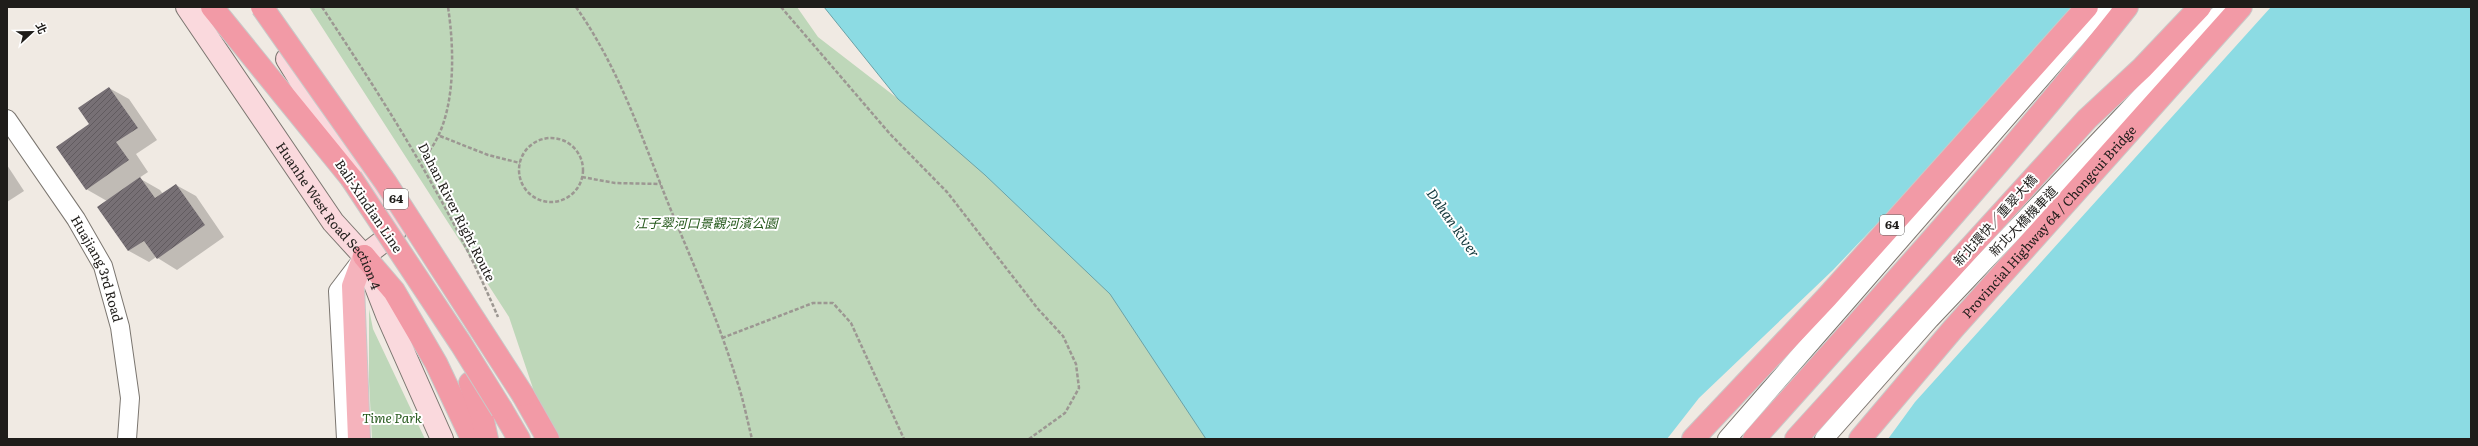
<svg xmlns="http://www.w3.org/2000/svg" width="2478" height="446" font-family="Literata,'Noto Sans TC',serif">
<style>
.park{fill:#bed7b9}
.water{fill:#8cdbe3;stroke:#6ba2a7}
.pier{fill:#f0eae3}
.shadow{fill:#0003}
.building{fill:url(#building-hatch)}
.lines{fill:none;stroke-linecap:round;stroke-linejoin:round}
.minor-casing{stroke:#7b7670;stroke-width:20}
.secondary-casing{stroke:#7b7670;stroke-width:24}
.primary-casing{stroke:#c9c9c8;stroke-width:24}
.trunk-casing{stroke:#c9c9c8;stroke-width:24}
.path{stroke:#9c9792;stroke-width:2.5;stroke-dasharray:4 2;stroke-linecap:butt}
.minor{stroke:#fff;stroke-width:18}
.secondary{stroke:#fad9dd;stroke-width:22}
.primary{stroke:#f5b3bc;stroke-width:22}
.trunk{stroke:#f29aa6;stroke-width:22}
.trunk-bridge-casing{stroke:#c9c9c8;stroke-width:24;stroke-linecap:butt}
.trunk-bridge{stroke:#f29aa6;stroke-width:22}
.labels{text-anchor:middle;stroke-width:4;stroke-linejoin:round;paint-order:stroke}
.shield{fill:#fff;stroke:#62615f;stroke-width:1}
.shield-label{font-size:12px;font-weight:bold;fill:#1f1d1a}
.street-label{font-size:13px;fill:#1f1d1a;stroke:#fff}
.park-label{font-size:13px;font-style:italic;fill:#24581b;stroke:#fff}
.water-label{font-size:14px;font-style:italic;fill:#10363a;stroke:#fff}
</style>
<defs>
<pattern id="building-hatch" width="6" height="6" patternUnits="userSpaceOnUse"><rect width="6" height="6" fill="#777075"/><path d="M-1 1l2-2M0 6l6-6M5 7l2-2" fill="none" stroke="#615b5f"/></pattern>
</defs>
<rect width="100%" height="100%" fill="#f0eae3"/>
<g class="park">
<path d="M309 7H797L818 37 1112 264 1206 439H550L509 317Z"/>
<path d="M369 309 373 329 425 439H372L369 381Z"/>
</g>
<path class="water" d="M824 7H2471V439H1206L1110 294 985 175 898 99Z"/>
<path class="pier" d="M2072 7H2271L1915 402 1888 439H1667L1699 398 1833 270 1947 150Z"/>
<g class="shadow">
<path d="M109 88 129 99 157 140 136 154 148 172 139 178 160 190 163 194 176 185 196 196 224 237 177 270 156 257 149 262 129 251 99 207 107 201 86 189 90 124Z"/>
<path d="M7 165 24 191 7 202Z"/>
</g>
<g class="building">
<path d="M109 87 138 128 116 142 129 160 86 190 56 147 89 124 78 108Z"/>
<path d="M140 177 155 198 176 184 205 225 157 259 144 241 128 251 97 207Z"/>
</g>
<g class="lines">
<defs>
<g id="minor">
<path id="s1" d="M7 119 76 219 103 266 120 327 130 398 127 439"/>
<path d="M346 439 338 291 357 266"/>
<path d="M1727 439 2103 7"/>
<path d="M1824 439 1930 319 2226 7"/>
</g>
<g id="secondary">
<path id="s2" d="M187 7 333 222 364 256 387 315 442 439"/>
<path d="M287 59 365 185"/>
<path d="M382 178 394 233"/>
<path d="M364 256 394 233"/>
</g>
<path id="primary" d="M359 439 353 286 364 256"/>
<g id="trunk">
<path d="M212 7 351 178"/>
<path d="M364 256 394 291 436 363 472 439"/>
<path d="M470 383 482 416 487 439"/>
<path d="M523 395 548 439"/>
<path d="M502 410 519 439"/>
<path d="M1693 439 1827 297 2087 7"/>
<path d="M1754 439C1881 297 2009 157 2127 7"/>
<path d="M1796 439 2087 119 2142 68 2200 7"/>
<path id="s3" d="M1860 439 1953 329 2241 7"/>
</g>
</defs>
<use href="#minor" class="minor-casing"/>
<use href="#secondary" class="secondary-casing"/>
<use href="#primary" class="primary-casing"/>
<use href="#trunk" class="trunk-casing"/>
<g class="path">
<path d="M322 7C388 107 451 206 498 317"/>
<path d="M576 7C617 65 640 132 666 198 690 257 717 316 736 378 743 398 747 419 752 439"/>
<path d="M781 7 890 134 947 192 1038 309 1063 336 1076 364 1079 388 1065 413 1029 439"/>
<path d="M440 136 488 155 520 163"/>
<circle cx="551" cy="170" r="32"/>
<path d="M421 160C457 127 455 53 448 7"/>
<path d="M582 177 615 183 661 184"/>
<path d="M722 338 813 303H833L851 323 904 439"/>
</g>
<use href="#minor" class="minor"/>
<use href="#secondary" class="secondary"/>
<use href="#primary" class="primary"/>
<use href="#trunk" class="trunk"/>
<defs>
<g id="trunk-bridge">
<path d="M262 7 386 183 523 395"/>
<path d="M351 178 461 344 502 410"/>
</g>
</defs>
<use href="#trunk-bridge" class="trunk-bridge-casing"/>
<use href="#trunk-bridge" class="trunk-bridge"/>
</g>
<g class="labels">
<g class="shield">
<rect x="384" y="189" width="24" height="20" rx="3"/>
<rect x="1880" y="215" width="24" height="20" rx="3"/>
</g>
<g class="shield-label">
<text x="396" y="203">64</text>
<text x="1892" y="229">64</text>
</g>
<g class="street-label">
<text transform="translate(369 206) rotate(56)" y="5">Bali-Xindian Line</text>
<text transform="translate(457 212) rotate(63)" y="5">Dahan River Right Route</text>
<text dy="5" stroke="none"><textPath href="#s2" startOffset="253">Huanhe West Road Section 4</textPath></text>
<text transform="translate(1995 220) rotate(-48)" y="5">新北環快／重翠大橋</text>
<text transform="translate(2023 221) rotate(-46)" y="5">新北大橋機車道</text>
<text dy="5" stroke="none"><textPath href="#s3" startOffset="288">Provincial Highway 64 / Chongcui Bridge</textPath></text>
<text dy="5" stroke="none"><textPath href="#s1" startOffset="176">Huajiang 3rd Road</textPath></text>
</g>
<g class="park-label">
<text x="706" y="228">江子翠河口景觀河濱公園</text>
<text x="392" y="423">Time Park</text>
</g>
<g class="water-label">
<text transform="translate(1453 223) rotate(55)" y="5">Dahan River</text>
</g>
</g>
<rect width="2478" height="446" fill="none" stroke="#1f1d1a" stroke-width="16"/>
<g transform="translate(32 32) rotate(68)" stroke="#ffffff" stroke-width="3" paint-order="stroke">
<path d="M0-3L7 15L0 10L-7 15Z" fill="#1f1d1a"/>
<text y="-6" font-size="11" font-weight="bold" text-anchor="middle" fill="#1f1d1a">北</text>
</g>
</svg>
